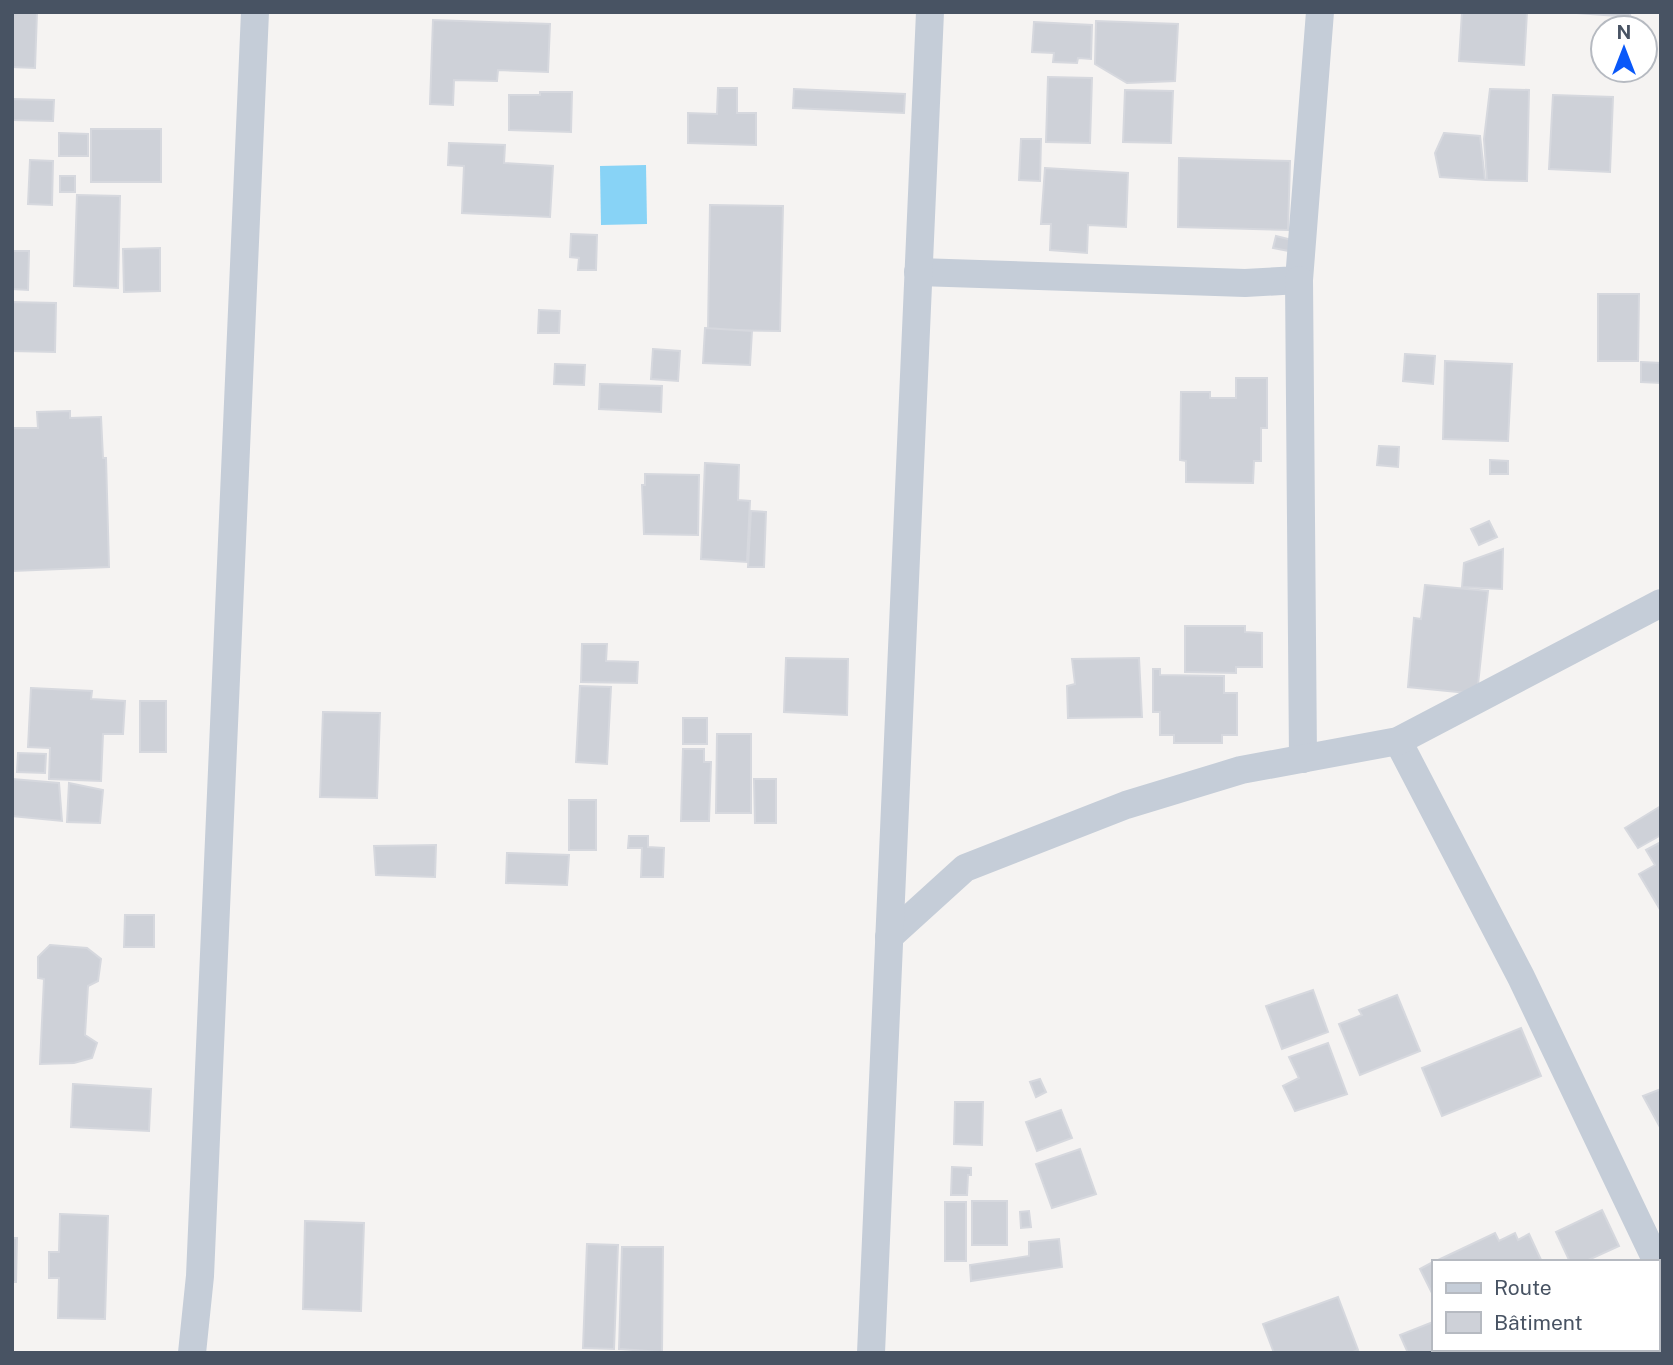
<svg xmlns="http://www.w3.org/2000/svg" width="1673" height="1365" font-family="'Public Sans',sans-serif">
<style>
.water{fill:#88d3f6}
.building{fill:#ced1d8;stroke:#d6d8de;stroke-width:2}
.lines{fill:none;stroke-linecap:round;stroke-linejoin:round}
.street{stroke:#c5cdd8;stroke-width:28}
</style>
<rect width="100%" height="100%" fill="#f5f3f2"/>
<path class="water" d="M646 165 647 224 601 225 600 166Z"/>
<g class="building">
<path d="M12 12H37L35 68 12 67Z"/>
<path d="M1462 12H1527L1524 65 1459 61Z"/>
<path d="M1563 12H1630V17Z"/>
<path d="M433 20 550 24 548 72 498 70 497 81 454 80 453 105 430 104Z"/>
<path d="M1096 21 1178 24 1175 81 1127 83 1095 64Z"/>
<path d="M1034 22 1092 25 1091 59 1078 58 1077 63 1053 62 1054 53 1032 52Z"/>
<path d="M1048 77 1092 78 1090 143 1046 142Z"/>
<path d="M718 88H737V113H756V145L688 143V113L717 114Z"/>
<path d="M794 89 905 94 904 113 793 108Z"/>
<path d="M1490 89 1529 90 1527 181 1487 180 1484 139Z"/>
<path d="M1125 90 1173 91 1171 143 1123 142Z"/>
<path d="M540 92H572L571 132 509 130V95H540Z"/>
<path d="M1553 95 1613 97 1610 172 1549 169Z"/>
<path d="M12 99 54 100 53 121 12 120Z"/>
<rect x="91" y="129" width="70" height="53"/>
<path d="M59 133 88 134V156H59Z"/>
<path d="M1444 133 1480 136 1485 180 1440 177 1435 153Z"/>
<path d="M1021 139H1041L1040 181 1019 180Z"/>
<path d="M449 143 505 145 504 163 553 166 550 217 462 213 464 166 448 165Z"/>
<path d="M1179 158 1290 161 1288 230 1178 227Z"/>
<path d="M30 160 53 161 52 205 28 204Z"/>
<path d="M1045 168 1128 173 1126 227 1088 225 1087 253 1050 250 1051 224H1041Z"/>
<rect x="60" y="176" width="15" height="16"/>
<path d="M77 195 120 196 118 288 74 286Z"/>
<path d="M710 205 783 206 780 331 708 330Z"/>
<path d="M571 234 597 235 596 270H578L579 258 570 257Z"/>
<path d="M1276 236 1296 241 1294 252 1273 248Z"/>
<path d="M160 248V291L124 292 123 249Z"/>
<path d="M12 251H29L28 290 12 289Z"/>
<path d="M1598 294H1639L1638 361H1598Z"/>
<path d="M12 302 56 303 55 352 12 351Z"/>
<path d="M539 310 560 311 559 333H538Z"/>
<path d="M705 328 752 331 750 365 703 363Z"/>
<path d="M653 349 680 351 678 381 651 379Z"/>
<path d="M1405 354 1435 356 1433 384 1403 381Z"/>
<path d="M1445 361 1512 364 1508 441 1443 439Z"/>
<path d="M1641 362 1661 363V383L1641 382Z"/>
<path d="M555 364 585 365 584 385 554 384Z"/>
<path d="M1236 378H1267V428H1261V461H1254L1253 483 1186 482V461L1180 460 1181 392H1210V398H1236Z"/>
<path d="M600 384 662 386 661 412 599 409Z"/>
<path d="M70 411V418L101 417 103 458H106L109 567 13 571 12 428H38L37 412Z"/>
<path d="M1379 446 1399 447 1398 467 1377 465Z"/>
<path d="M1490 460 1508 461V474H1490Z"/>
<path d="M705 463 739 465 738 500 750 501 747 562 701 559Z"/>
<path d="M645 474 699 475 698 535 644 534 642 485H645Z"/>
<path d="M751 511 766 512 764 567H748Z"/>
<path d="M1489 521 1497 537 1479 545 1471 529Z"/>
<path d="M1503 549 1502 589 1462 587 1464 563Z"/>
<path d="M1425 585 1488 591 1477 694 1408 687 1414 618 1421 619Z"/>
<path d="M1185 626H1245V632L1262 633V667H1236V673L1185 672Z"/>
<path d="M582 644H607L606 661 638 662 637 683 581 682Z"/>
<path d="M786 658 848 659 847 715 784 712Z"/>
<path d="M1139 658 1142 717 1068 718 1067 686 1075 684 1072 659Z"/>
<path d="M1153 669H1160V675L1224 676V693H1237V735H1222V743H1174V735H1160V712H1153Z"/>
<path d="M580 686 611 687 607 764 576 762Z"/>
<path d="M31 688 92 691 91 699 125 701 123 734H103L101 781 49 779 50 748 28 747Z"/>
<rect x="140" y="701" width="26" height="51"/>
<path d="M323 712 380 713 377 798 320 797Z"/>
<rect x="683" y="718" width="24" height="26"/>
<path d="M717 734H751V813H716Z"/>
<path d="M683 749H704V762H711L709 821H681Z"/>
<path d="M18 753 46 754 45 773 17 772Z"/>
<path d="M12 779 59 783 62 821 12 816Z"/>
<path d="M754 779H776V823H755Z"/>
<path d="M69 783 103 790 100 823 67 822Z"/>
<rect x="569" y="800" width="27" height="50"/>
<path d="M1661 806V835L1638 848 1625 828Z"/>
<path d="M629 836H648V847L664 848 663 877H641L642 848H628Z"/>
<path d="M1661 842V911L1639 874 1655 865 1646 850Z"/>
<path d="M436 845 435 877 376 875 374 846Z"/>
<path d="M507 853 569 855 567 885 506 883Z"/>
<path d="M125 915H154V947H124Z"/>
<path d="M50 945 87 948 101 959 98 981 88 986 85 1035 97 1043 92 1058 74 1063 40 1064 44 979 38 978V957Z"/>
<path d="M1313 990 1328 1032 1282 1049 1266 1006Z"/>
<path d="M1397 995 1420 1051 1360 1075 1339 1024 1362 1015 1359 1010Z"/>
<path d="M1521 1028 1541 1076 1442 1116 1422 1068Z"/>
<path d="M1328 1043 1347 1094 1295 1111 1283 1086 1299 1078 1289 1057Z"/>
<path d="M1040 1079 1046 1092 1036 1097 1030 1082Z"/>
<path d="M73 1084 151 1089 149 1131 71 1127Z"/>
<path d="M1661 1089V1129L1643 1096Z"/>
<path d="M955 1102H983L982 1145 954 1144Z"/>
<path d="M1061 1110 1072 1138 1037 1151 1026 1122Z"/>
<path d="M1080 1149 1096 1194 1052 1208 1036 1164Z"/>
<path d="M952 1167 971 1168V1175H968L967 1195H951Z"/>
<rect x="972" y="1201" width="35" height="44"/>
<rect x="945" y="1202" width="21" height="59"/>
<path d="M1602 1210 1619 1246 1584 1262H1570L1556 1232Z"/>
<path d="M1029 1211 1031 1227 1021 1228 1020 1212Z"/>
<path d="M60 1214 108 1216 105 1319 58 1318 59 1278H49V1252H59Z"/>
<path d="M305 1221 364 1223 361 1311 303 1309Z"/>
<path d="M1495 1233 1499 1241 1515 1233 1518 1240 1529 1234 1542 1262H1434Z"/>
<path d="M12 1238H17L16 1282H12Z"/>
<path d="M1059 1239 1062 1267 971 1281 970 1265 1029 1256V1242Z"/>
<path d="M587 1244 618 1245 614 1349 583 1348Z"/>
<path d="M622 1247H663L662 1352 619 1349Z"/>
<path d="M1433 1262V1295L1420 1269Z"/>
<path d="M1661 1294V1353H1637L1635 1349H1657V1295Z"/>
<path d="M1338 1297 1358 1350 1351 1353H1274L1263 1324Z"/>
<path d="M1433 1322V1349H1461L1462 1353H1408L1400 1335Z"/>
<path d="M1534 1349H1587L1588 1353H1526Z"/>
</g>
<g class="lines">
<g class="street">
<path d="M918 272 1245 283 1299 280 1320 12"/>
<path d="M1299 280 1303 759"/>
<path d="M1398 741 1521 977 1657 1262"/>
<path d="M889 937 965 868 1126 805 1241 770 1398 741 1661 603"/>
<path d="M192 1353 200 1276 255 12"/>
<path d="M871 1353 930 12"/>
</g>
</g>
<rect width="1673" height="1365" fill="none" stroke="#485363" stroke-width="28"/>
<rect x="1432" y="1260" width="228" height="91" fill="#ffffff" stroke="#b6bac1" stroke-width="2"/>
<rect x="1446" y="1283" width="35" height="10" fill="#c5cdd8" stroke="#b6bac1" stroke-width="2"/>
<text x="1494" y="1295" font-size="21" fill="#485363">Route</text>
<rect x="1446" y="1312" width="35" height="21" fill="#ced1d8" stroke="#b6bac1" stroke-width="2"/>
<text x="1494" y="1330" font-size="21" fill="#485363">Bâtiment</text>
<g transform="translate(1624 49)"><circle r="33" fill="#ffffff" stroke="#b6bac1" stroke-width="2"/>
<path d="M0-5L12 26L0 18L-12 26Z" fill="#0958f9"/>
<text y="-10" font-size="19" font-weight="bold" text-anchor="middle" fill="#485363">N</text>
</g>
</svg>
